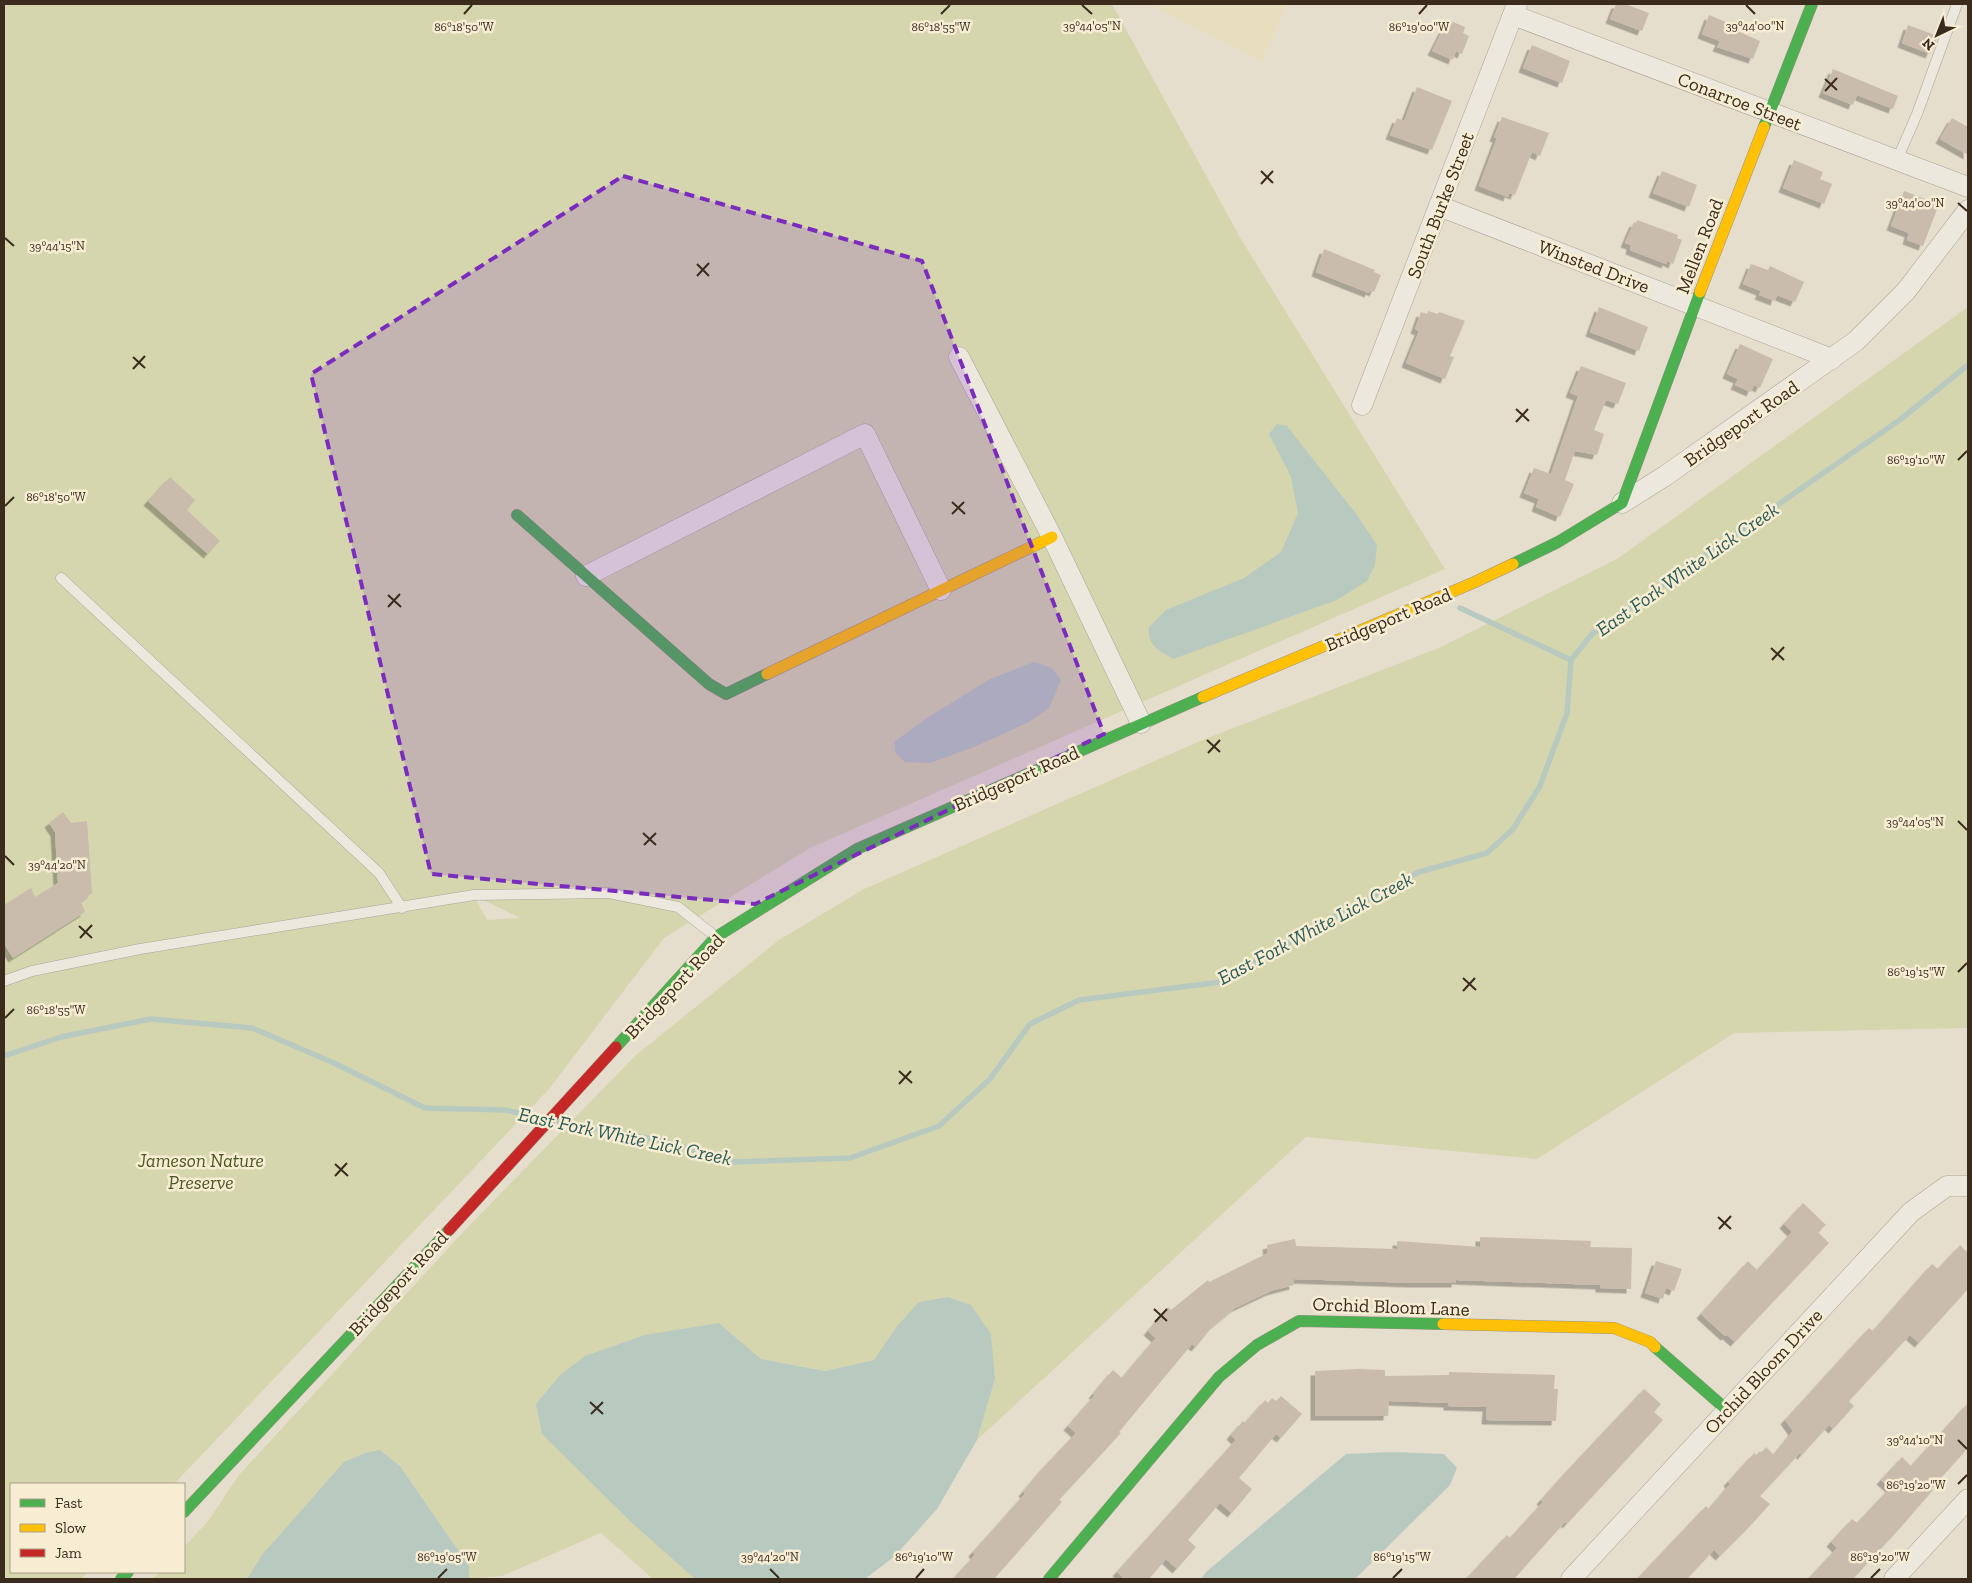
<svg xmlns="http://www.w3.org/2000/svg" width="1972" height="1583" font-family="'Zilla Slab',serif">
<style>
.farmland{fill:#e6debc}
.green{fill:#d5d6ae;fill-rule:evenodd}
.water{fill:#b8cabf}
.lines{fill:none;stroke-linecap:round;stroke-linejoin:round}
.stream{stroke:#b8cabf;stroke-width:5.5}
.building{fill:#cabcad;filter:url(#shadow)}
.lane-casing{stroke:#aba396;stroke-width:11}
.street-casing{stroke:#aba396;stroke-width:21}
.fast-casing{stroke:#9b9285;stroke-width:12}
.slow-casing{stroke:#9b9285;stroke-width:12}
.jam-casing{stroke:#9b9285;stroke-width:12}
.lane{stroke:#ede8de;stroke-width:10}
.street{stroke:#ede8de;stroke-width:20}
.fast{stroke:#4caf50;stroke-width:11}
.slow{stroke:#ffc107;stroke-width:11}
.jam{stroke:#c62828;stroke-width:11}
.marked{fill:#7b2cbf;fill-opacity:0.2;stroke:#7b2cbf;stroke-width:4;stroke-dasharray:10 6;stroke-linejoin:round}
.ticks{fill:none;stroke:#3a2b1d;stroke-width:2}
.labels{text-anchor:middle;stroke-width:5;stroke-linejoin:round;paint-order:stroke}
.street-label{font-size:19px;fill:#3a2b1d;stroke:#f7edd2}
.park-label{font-size:19px;font-style:italic;fill:#495722;stroke:#f7edd2}
.water-label{font-size:20px;font-style:italic;fill:#2b5a58;stroke:#f7edd2}
.ticks-label{font-size:12px;text-anchor:middle;fill:#3a2b1d;stroke:#f7edd2;stroke-width:5;stroke-linejoin:round;paint-order:stroke}
</style>
<defs>
<filter id="shadow"><feDropShadow dx="-4.5" dy="4.5" stdDeviation="0" flood-color="#0004"/></filter>
</defs>
<rect width="100%" height="100%" fill="#e6decc"/>
<path class="farmland" d="M1150 4H1287L1262 62Z"/>
<g class="green">
<path d="M4 4H1112L1241 239 1445 569 810 848 664 938 549 1089 174 1484H11V1572H88L81 1579H4ZM474 896H475L520 918 487 920Z"/>
<path d="M1968 307V1028L1734 1033 1537 1159 1306 1137 977 1440 995 1379 874 1360 825 1371 761 1359 719 1323 708 1579H653L601 1533 502 1576 469 1579V1566L400 1466 380 1450 262 1555 247 1579H153L160 1572H184V1547L209 1520 238 1476 467 1228 636 1055 779 940 864 889 1200 741 1441 647 1617 559Z"/>
</g>
<g class="water">
<path d="M1277 424 1287 426 1357 515 1377 545 1375 565 1367 581 1337 600 1173 659C1158 650 1147 645 1149 627L1166 610 1244 578 1281 552 1298 513 1291 477 1269 434Z"/>
<path d="M1034 662 1052 668 1061 680 1049 708 1029 722 974 747 930 763 905 762 895 752 894 742 927 718 990 679Z"/>
<path d="M948 1297 971 1305 991 1334 995 1379 977 1440 937 1509 895 1556 865 1579H695L631 1522 542 1434 536 1404 560 1375 585 1356 645 1335 719 1323 761 1359 825 1371 874 1360 897 1326 919 1302Z"/>
<path d="M380 1450 400 1466 469 1566V1579H247L262 1555 344 1462 365 1453Z"/>
<path d="M1392 1452 1444 1454 1457 1468 1450 1485 1355 1579H1201L1206 1572 1346 1454Z"/>
</g>
<g class="lines">
<g class="stream">
<path d="M1460 608 1571 660"/>
<path d="M4 1056 61 1037 151 1019 252 1028 334 1063 425 1108 506 1110 540 1118"/>
<path d="M559 1122 663 1141 734 1162 850 1158 939 1126 990 1079 1030 1024 1079 1000 1221 982 1337 915 1419 872 1487 853 1513 829 1540 786 1567 713 1571 660 1592 634 1901 419 1968 365"/>
</g>
</g>
<g class="building">
<path d="M1616 4H1625L1649 13 1642 31 1610 19Z"/>
<path d="M1709 15 1728 23 1726 26 1760 41 1753 59 1717 47 1720 41 1702 34Z"/>
<path d="M1448 20 1465 27 1463 33 1469 36 1462 54 1456 51 1453 60 1432 51Z"/>
<path d="M1908 25 1938 36 1930 54 1902 43Z"/>
<path d="M1532 45 1570 61 1562 83 1523 68Z"/>
<path d="M1833 69 1898 96 1893 109 1857 95 1853 105 1823 93Z"/>
<path d="M1417 87 1452 101 1432 150 1390 135 1397 118 1404 121Z"/>
<path d="M1502 117 1549 133 1540 156 1532 152 1515 195 1509 193 1508 197 1479 186 1497 138 1494 137Z"/>
<path d="M1952 118 1968 127V155L1940 139Z"/>
<path d="M1794 160 1823 172 1820 179 1832 184 1824 204 1783 188Z"/>
<path d="M1662 171 1697 185 1689 207 1653 193Z"/>
<path d="M1904 191 1939 204 1923 246 1907 240 1909 233 1891 226Z"/>
<path d="M1637 220 1678 235 1677 238 1682 240 1673 264 1667 261 1666 264 1630 250 1631 245 1625 243 1634 222 1636 223Z"/>
<path d="M1324 249 1375 270 1374 272 1381 275 1374 292 1370 290 1369 293 1316 272Z"/>
<path d="M1751 264 1768 270 1770 266 1804 282 1795 302 1777 295 1775 301 1759 295 1761 291 1743 284Z"/>
<path d="M1599 307 1648 327 1639 351 1590 332Z"/>
<path d="M1428 311 1438 314 1439 312 1465 321 1450 356 1454 357 1445 379 1406 363 1419 331 1415 329 1421 312 1427 314Z"/>
<path d="M1740 344 1773 359 1760 388 1754 385 1751 392 1735 385 1738 379 1727 374Z"/>
<path d="M1581 366 1626 383 1618 404 1606 400 1594 430 1604 434 1597 455 1575 451 1565 480 1574 484 1560 517 1536 507 1539 499 1524 493 1534 468 1551 474 1578 396 1570 393Z"/>
<path d="M170 477 195 500 187 510 220 541 208 554 148 501Z"/>
<path d="M63 812 71 823 87 821 92 893 81 902 85 912 13 958 4 944V905L31 888 35 897 58 883 55 832 49 823Z"/>
<path d="M1803 1203 1826 1225 1818 1232 1829 1243 1735 1342 1727 1335 1725 1336 1701 1314 1748 1261 1757 1270 1792 1232 1784 1224Z"/>
<path d="M1480 1237 1591 1241 1590 1247 1632 1248 1631 1289 1600 1288V1285L1456 1280V1283H1414L1293 1279 1294 1285 1271 1291 1235 1308 1212 1327 1196 1347 1192 1344 1119 1432 1121 1433 1059 1500 1062 1502 994 1579H953L975 1555 973 1552 1025 1494 1023 1492 1043 1468 1076 1433 1068 1426 1095 1395 1093 1394 1113 1370 1122 1378 1156 1338 1148 1331 1168 1307 1171 1310 1208 1280 1209 1282 1268 1253 1267 1245 1295 1239 1296 1246 1397 1249V1241L1480 1247Z"/>
<path d="M1960 1245 1968 1253V1289L1919 1343 1910 1335 1849 1401 1854 1406 1833 1429 1829 1425 1802 1455 1800 1453 1760 1496 1770 1504 1749 1527 1720 1556 1714 1550 1687 1579H1637L1706 1506 1709 1509 1730 1484 1728 1482 1754 1453 1756 1455 1760 1451 1761 1453 1766 1447 1774 1455 1793 1431 1785 1420 1869 1328 1873 1331 1932 1264 1938 1269Z"/>
<path d="M1656 1261 1682 1269 1674 1291 1666 1288 1663 1299 1645 1293Z"/>
<path d="M1359 1369 1385 1370V1376L1449 1375V1372L1555 1375 1554 1389H1558L1556 1421 1486 1420 1487 1407 1448 1406V1403L1389 1401 1388 1416H1315V1371Z"/>
<path d="M1644 1389 1661 1404 1654 1412 1663 1420 1567 1524 1565 1522 1514 1579H1466L1507 1535 1510 1538 1543 1502 1541 1500 1566 1472Z"/>
<path d="M1281 1396 1302 1414 1281 1438 1276 1434 1239 1478 1252 1489 1232 1513 1220 1503 1188 1540 1196 1547 1177 1569 1166 1559 1149 1579H1125L1117 1572 1236 1440 1231 1435 1243 1421 1245 1423 1265 1400 1268 1403 1272 1398 1276 1401Z"/>
<path d="M1968 1403V1448L1931 1489 1933 1490 1901 1527 1853 1579H1808L1837 1548 1831 1542 1852 1519 1857 1523 1890 1488 1881 1480 1902 1457 1911 1466Z"/>
</g>
<g class="lines">
<defs>
<g id="lane">
<path d="M1897 160 1917 114 1957 4"/>
<path d="M61 578 379 873 402 908"/>
<path d="M4 981 32 971 140 949 474 895 609 893 678 907 715 936"/>
</g>
<g id="street">
<path d="M1513 15 1968 187"/>
<path d="M1439 206 1832 359"/>
<path d="M959 357 1052 537 1141 723"/>
<path d="M1362 405 1517 4"/>
<path d="M1622 503 1665 476 1856 341 1906 291 1968 210"/>
<path d="M586 576 865 434 941 590"/>
<path d="M1571 1579 1911 1212 1947 1186H1968"/>
<path d="M1894 1579 1968 1499"/>
</g>
<g id="fast">
<path d="M1764 127 1812 4"/>
<path d="M517 515 709 684 726 694 767 674"/>
<path d="M1513 564 1558 542 1622 503 1700 292"/>
<path d="M616 1047 716 937 857 849 1203 697"/>
<path d="M1655 1347 1727 1410"/>
<path d="M184 1512 449 1230"/>
<path d="M121 1579 128 1572"/>
<path d="M1049 1579 1219 1377 1257 1345 1299 1321 1443 1324"/>
</g>
<g id="slow">
<path d="M1700 292 1764 127"/>
<path d="M767 674 1052 537"/>
<path d="M1203 697 1475 582 1513 564"/>
<path d="M1443 1324 1614 1328 1650 1342 1655 1347"/>
</g>
<path id="jam" d="M449 1230 616 1047"/>
</defs>
<use href="#lane" class="lane-casing"/>
<use href="#street" class="street-casing"/>
<use href="#fast" class="fast-casing"/>
<use href="#slow" class="slow-casing"/>
<use href="#jam" class="jam-casing"/>
<use href="#lane" class="lane"/>
<use href="#street" class="street"/>
<use href="#fast" class="fast"/>
<use href="#slow" class="slow"/>
<use href="#jam" class="jam"/>
</g>
<path class="marked" d="M623 176 922 261 1104 734 755 904 431 874 311 374Z"/>
<path class="ticks" d="M1082 5 1092 14M1746 5 1755 14M464 14 472 5M941 14 950 5M1419 14 1427 5M1825 79 1837 90M1825 91 1837 78M1261 171 1273 183M1261 184 1273 171M1958 203 1967 211M5 238 14 246M697 264 709 276M697 276 709 263M133 357 145 368M133 369 145 356M1516 409 1529 421M1516 422 1528 409M1958 460 1967 451M952 502 965 514M5 506 14 497M952 514 964 502M388 595 401 607M388 607 400 594M1771 648 1784 660M1772 660 1784 647M1207 740 1220 752M1208 753 1220 740M1958 821 1967 830M643 833 656 845M644 845 656 833M5 856 14 865M79 926 92 938M80 938 92 925M1958 972 1967 963M1463 978 1476 990M1463 991 1475 978M5 1018 14 1009M899 1071 912 1083M899 1084 911 1071M335 1164 348 1176M335 1176 347 1163M1718 1217 1731 1229M1719 1229 1731 1216M1154 1309 1167 1321M1155 1322 1167 1309M590 1402 603 1414M591 1414 603 1402M1958 1440 1967 1449M1958 1484 1967 1475M770 1569 779 1578M438 1578 447 1569M916 1578 924 1569M1393 1578 1402 1569M1871 1578 1880 1569"/>
<g class="labels">
<g class="street-label">
<text transform="translate(1740 101) rotate(21)" y="7">Conarroe Street</text>
<text transform="translate(1440 205) rotate(-69)" y="7">South Burke Street</text>
<text transform="translate(1699 246) rotate(-69)" y="7">Mellen Road</text>
<text transform="translate(1594 266) rotate(21)" y="7">Winsted Drive</text>
<text transform="translate(1741 423) rotate(-35)" y="7">Bridgeport Road</text>
<text transform="translate(1388 619) rotate(-23)" y="7">Bridgeport Road</text>
<text transform="translate(1016 778) rotate(-24)" y="7">Bridgeport Road</text>
<text transform="translate(674 986) rotate(-47)" y="7">Bridgeport Road</text>
<text transform="translate(398 1283) rotate(-47)" y="7">Bridgeport Road</text>
<text transform="translate(1391 1306) rotate(2)" y="7">Orchid Bloom Lane</text>
<text transform="translate(1763 1371) rotate(-47)" y="7">Orchid Bloom Drive</text>
</g>
<g class="park-label">
<text x="201" y="1167">Jameson Nature<tspan x="201" dy="22">Preserve</tspan></text>
</g>
<g class="water-label">
<text transform="translate(1687 569) rotate(-35)" y="7">East Fork White Lick Creek</text>
<text transform="translate(1315 928) rotate(-28)" y="7">East Fork White Lick Creek</text>
<text transform="translate(625 1136) rotate(12)" y="7">East Fork White Lick Creek</text>
</g>
</g>
<g class="ticks-label">
<text x="1092" y="30">39°44'05"N</text>
<text x="1755" y="30">39°44'00"N</text>
<text x="464" y="31">86°18'50"W</text>
<text x="941" y="31">86°18'55"W</text>
<text x="1419" y="31">86°19'00"W</text>
<text x="1915" y="207">39°44'00"N</text>
<text x="57" y="250">39°44'15"N</text>
<text x="1916" y="464">86°19'10"W</text>
<text x="56" y="501">86°18'50"W</text>
<text x="1915" y="826">39°44'05"N</text>
<text x="57" y="869">39°44'20"N</text>
<text x="1916" y="976">86°19'15"W</text>
<text x="56" y="1014">86°18'55"W</text>
<text x="1915" y="1444">39°44'10"N</text>
<text x="1916" y="1489">86°19'20"W</text>
<text x="447" y="1561">86°19'05"W</text>
<text x="924" y="1561">86°19'10"W</text>
<text x="1402" y="1561">86°19'15"W</text>
<text x="1880" y="1561">86°19'20"W</text>
<text x="770" y="1561">39°44'20"N</text>
</g>
<rect width="1972" height="1583" fill="none" stroke="#3a2b1d" stroke-width="10"/>
<rect x="10" y="1483" width="175" height="90" fill="#f7edd2" stroke="#ab9f8a"/>
<rect x="20" y="1499" width="25" height="8" fill="#4caf50" stroke="#ab9f8a"/>
<text x="55" y="1508" font-size="15" fill="#3a2b1d">Fast</text>
<rect x="20" y="1524" width="25" height="8" fill="#ffc107" stroke="#ab9f8a"/>
<text x="55" y="1533" font-size="15" fill="#3a2b1d">Slow</text>
<rect x="20" y="1549" width="25" height="8" fill="#c62828" stroke="#ab9f8a"/>
<text x="55" y="1558" font-size="15" fill="#3a2b1d">Jam</text>
<g transform="translate(1937 35) rotate(223)" stroke="#f7edd2" stroke-width="4" paint-order="stroke">
<path d="M0-4L9 19L0 12L-9 19Z" fill="#3a2b1d"/>
<text y="-8" font-size="14" font-weight="bold" text-anchor="middle" fill="#3a2b1d">N</text>
</g>
</svg>
